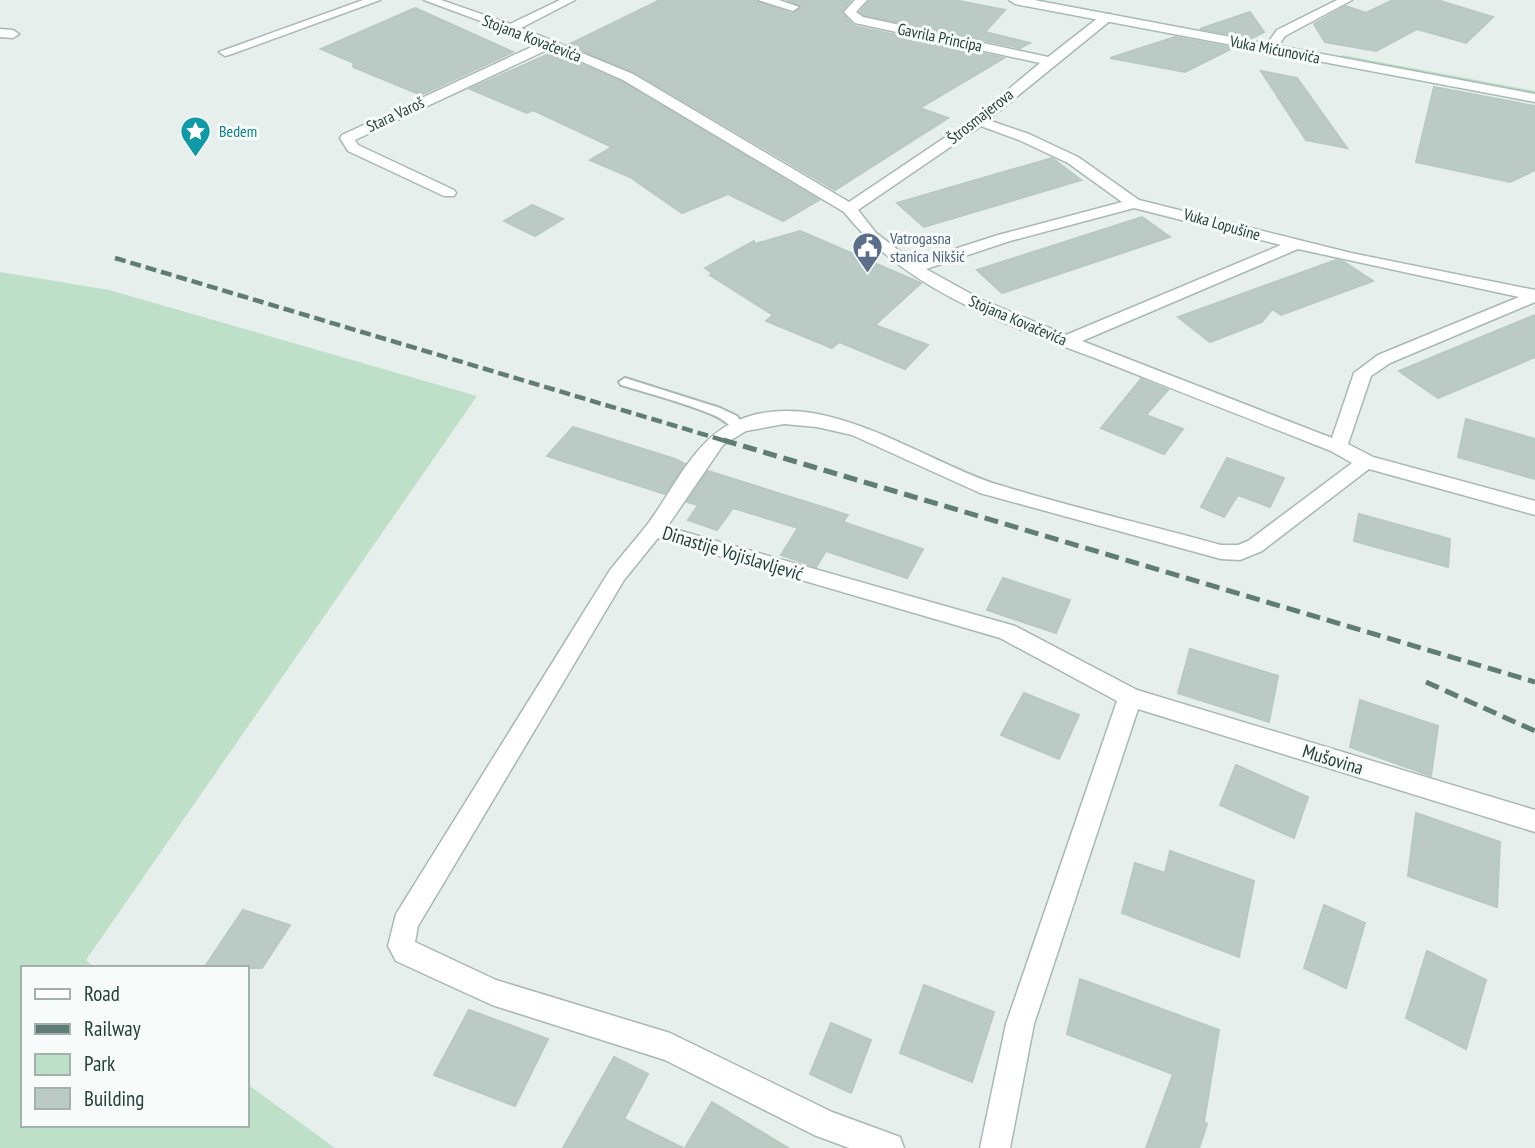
<svg xmlns="http://www.w3.org/2000/svg" width="1535" height="1148" font-family="'PT Sans Narrow',sans-serif">
<style>
.green{fill:#bfe0c8}
.building{fill:#bbcac4;stroke:#b8c9c2;stroke-width:2}
.lines{fill:none;stroke-linecap:round;stroke-linejoin:round}
.service-casing{stroke:#a8b8b2;stroke-width:4}
.minor-casing{stroke:#a8b8b2;stroke-width:3}
.secondary-casing{stroke:#a4bbb3;stroke-width:3}
.service{fill:#fff;fill-rule:evenodd}
.minor{fill:#fff;fill-rule:evenodd}
.secondary{fill:#fff;fill-rule:evenodd}
.rail-far1{stroke:#5f7d75;stroke-width:4.5;stroke-dasharray:11 5;stroke-linecap:butt}
.rail{stroke:#5f7d75;stroke-width:5;stroke-dasharray:14 7;stroke-linecap:butt}
.labels{text-anchor:middle;stroke-width:6;stroke-linejoin:round;paint-order:stroke}
.far-street-label{font-size:16px;fill:#24423a;stroke:#f7fbf9}
.far-culture-label{font-size:16px;fill:#0d838f;stroke:#f7fbf9;text-anchor:start}
.far-service-label{font-size:16px;fill:#4e5e75;stroke:#f7fbf9;text-anchor:start}
.street-label{font-size:19px;fill:#24423a;stroke:#f7fbf9}
</style>
<rect width="100%" height="100%" fill="#e6efeb"/>
<g class="green">
<path d="M1342 55 1535 91V94L1341 57Z"/>
<path d="M0 272 109 290 477 396 86 960 95 968H23V1125H247V1084L335 1148H0Z"/>
</g>
<g class="building">
<path d="M660 0H755L792 14 801 6 787 0H851L841 12 854 26 1004 58 920 108 948 118 835 190 634 72 568 45Z"/>
<path d="M870 0H954L1005 10 985 32 1030 43 1020 48 864 15 860 12Z"/>
<path d="M1393 0H1437L1493 17 1466 43 1417 29 1376 51 1325 42 1314 24 1346 6 1366 13Z"/>
<path d="M415 8 513 52 421 95 353 67 354 63 321 49Z"/>
<path d="M1250 12 1264 32 1252 38 1200 29Z"/>
<path d="M1175 37 1233 48 1185 72 1110 58Z"/>
<path d="M553 52 622 82 819 200 783 221 728 194 682 213 630 177 590 160 612 147 533 110 527 113 470 89Z"/>
<path d="M1261 71 1297 78 1347 148 1306 140Z"/>
<path d="M1434 87 1535 106V170L1510 182 1416 162Z"/>
<path d="M1052 158 1081 180 924 227 897 203Z"/>
<path d="M532 205 563 219 535 236 504 221Z"/>
<path d="M1142 217 1170 237 1002 293 977 270Z"/>
<path d="M800 231 921 283 875 325 928 345 905 369 839 342 832 348 766 321 773 315 710 275 712 273 705 268 754 241 755 244Z"/>
<path d="M1336 260 1344 262 1373 281 1281 315 1272 309 1262 322 1210 342 1178 317Z"/>
<path d="M1535 315V357L1438 398 1399 371Z"/>
<path d="M1141 379 1168 390 1146 415 1183 429 1164 454 1101 428Z"/>
<path d="M1466 419 1535 439V479L1458 457Z"/>
<path d="M573 427 675 459 685 464 665 494 547 456Z"/>
<path d="M1227 458 1284 478 1270 507 1238 495 1224 517 1201 507Z"/>
<path d="M708 471 848 515 843 522 923 549 907 578 826 551 816 567 781 555 798 528 733 508 717 530 688 520 698 505 687 502Z"/>
<path d="M1359 514 1450 539 1448 567 1354 541Z"/>
<path d="M1003 578 1070 600 1056 633 987 610Z"/>
<path d="M1190 649 1278 676 1269 722 1178 693Z"/>
<path d="M1024 693 1079 715 1059 759 1001 735Z"/>
<path d="M1360 700 1438 726 1431 776 1350 747Z"/>
<path d="M1236 765 1308 797 1294 838 1220 805Z"/>
<path d="M1416 813 1500 842 1497 907 1408 876Z"/>
<path d="M1170 851 1254 881 1239 957 1122 913 1135 863 1165 873Z"/>
<path d="M1324 905 1365 923 1346 988 1304 968Z"/>
<path d="M243 910 290 925 262 968H204Z"/>
<path d="M1427 951 1486 980 1466 1049 1406 1018Z"/>
<path d="M1080 979 1219 1030 1204 1122 1207 1124 1199 1148H1146L1173 1074 1067 1034Z"/>
<path d="M924 985 994 1012 972 1082 900 1053Z"/>
<path d="M469 1010 548 1039 515 1106 434 1075Z"/>
<path d="M831 1023 871 1040 851 1093 810 1074Z"/>
<path d="M614 1057 648 1074 624 1119 683 1148H563Z"/>
<path d="M712 1102 788 1148H685Z"/>
</g>
<g class="lines">
<defs>
<path id="service" d="M625 378 720 408 737 416 745 427 739 431C730 427 723 418 711 414 682 402 651 394 621 385L619 382Z"/>
<g id="minor">
<path d="M363 0H380L229 55 225 56 219 52Z"/>
<path d="M424 0H441L510 24 560 0H575L521 28 633 74 849 202 974 118 1040 63 855 23 844 12 855 0H867L856 12 863 17 1048 57 1103 14H1111V20L988 120 1029 134 1078 157 1139 200 1351 253 1535 290V302L1390 363 1371 376 1348 444 1373 457 1535 501V515L1369 469 1262 551 1240 560 1221 559 980 493 852 435 817 427 784 424 746 431 723 445 667 527 1015 626 1137 690 1535 810V832L1138 709 1034 1024 1010 1148H980L1006 1024 1117 701 1000 638 658 538 624 580 418 926 415 942 496 980 670 1033 832 1112 900 1137 904 1148H849L814 1135 665 1060 492 1005 396 961 388 946 396 914 610 570C622 555 635 540 647 525 672 492 692 444 730 424 816 380 918 459 996 484 1070 507 1146 524 1221 545H1238L1248 541 1352 463 1331 451C1262 424 1193 397 1123 369 1024 330 912 298 844 212L623 80 551 48 355 140 358 145 454 190 456 193 454 196H444L348 151 340 138 342 135 540 43ZM981 126 1019 140 1068 163 1122 202 998 235 914 262 876 233 858 210ZM1134 208 1281 245 1066 335 982 300 926 269 1010 241ZM1298 249 1519 297 1378 355 1354 373 1332 438 1082 341Z"/>
<path d="M758 0H779L799 7 793 11Z"/>
<path d="M1337 0H1352L1285 36 1274 51H1266L1264 48 1277 30Z"/>
<path d="M0 29 13 30 19 34 13 38 0 37Z"/>
</g>
<path id="secondary" d="M1009 0H1034L1535 94V102L1015 4Z"/>
</defs>
<use href="#service" class="service-casing"/>
<use href="#minor" class="minor-casing"/>
<use href="#secondary" class="secondary-casing"/>
<use href="#service" class="service"/>
<use href="#minor" class="minor"/>
<use href="#secondary" class="secondary"/>
<path class="rail-far1" d="M115 258 729 442"/>
<g class="rail">
<path d="M723 440 1535 682"/>
<path d="M1426 682 1535 731"/>
</g>
</g>
<defs>
<symbol id="sight-pin" viewBox="-11 -11 22 30"><path d="M0 17L-7.5 6A9.5 9.5 0 1 1 7.5 6Z" fill="#0f9aa8" stroke="#f7fbf9"/><path d="M0-6L1.8-2.2L6-1.7L2.9 1.2L3.7 5.4L0 3.3L-3.7 5.4L-2.9 1.2L-6-1.7L-1.8-2.2Z" fill="#fff"/></symbol>
<symbol id="civic-pin" viewBox="-11 -11 22 30"><path d="M0 17L-7.5 6A9.5 9.5 0 1 1 7.5 6Z" fill="#5c6f8a" stroke="#f7fbf9"/><path d="M-.6-6.5H3V-4.5H.6V-3L4-1V1h2V6H-6V1h2V-1L-.6-3ZM-1.2 2.5V6h2.4V2.5Z" fill="#fff"/></symbol>
</defs>
<g fill-rule="evenodd">
<use href="#sight-pin" x="178" y="114" width="35" height="47"/>
<use href="#civic-pin" x="850" y="230" width="35" height="47"/>
</g>
<g class="labels">
<g class="far-street-label">
<text transform="translate(940 37) rotate(12)" y="6">Gavrila Principa</text>
<text transform="translate(532 38) rotate(21)" y="6">Stojana Kovačevića</text>
<text transform="translate(1275 49) rotate(11)" y="6">Vuka Mićunovića</text>
<text transform="translate(395 114) rotate(-25)" y="6">Stara Varoš</text>
<text transform="translate(980 116) rotate(-38)" y="6">Štrosmajerova</text>
<text transform="translate(1222 224) rotate(16)" y="6">Vuka Lopušine</text>
<text transform="translate(1018 320) rotate(23)" y="6">Stojana Kovačevića</text>
</g>
<g class="far-culture-label">
<text x="219" y="137">Bedem</text>
</g>
<g class="far-service-label">
<text x="890" y="244">Vatrogasna<tspan x="890" dy="18">stanica Nikšić</tspan></text>
</g>
<g class="street-label">
<text transform="translate(733 553) rotate(17)" y="7">Dinastije Vojislavljević</text>
<text transform="translate(1333 759) rotate(17)" y="7">Mušovina</text>
</g>
</g>
<rect x="21" y="966" width="228" height="161" fill="#f7fbf9" stroke="#a3b1ad" stroke-width="2"/>
<rect x="35" y="989" width="35" height="10" fill="#ffffff" stroke="#a3b1ad" stroke-width="2"/>
<text x="84" y="1001" font-size="21" fill="#24423a">Road</text>
<rect x="35" y="1024" width="35" height="10" fill="#5f7d75" stroke="#a3b1ad" stroke-width="2"/>
<text x="84" y="1036" font-size="21" fill="#24423a">Railway</text>
<rect x="35" y="1054" width="35" height="21" fill="#bfe0c8" stroke="#a3b1ad" stroke-width="2"/>
<text x="84" y="1071" font-size="21" fill="#24423a">Park</text>
<rect x="35" y="1088" width="35" height="21" fill="#bbcac4" stroke="#a3b1ad" stroke-width="2"/>
<text x="84" y="1106" font-size="21" fill="#24423a">Building</text>
</svg>
